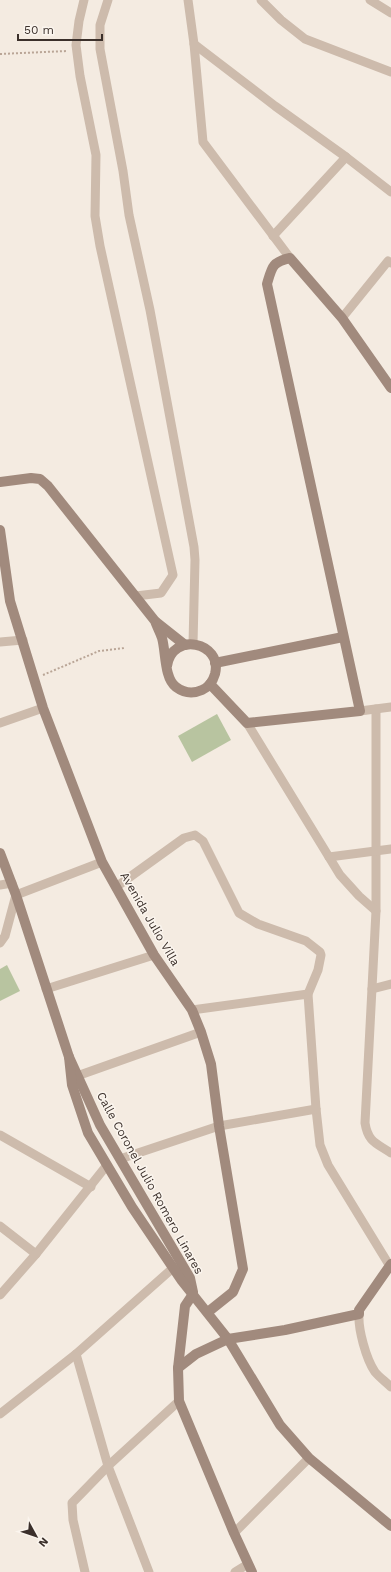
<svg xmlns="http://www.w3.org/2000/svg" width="391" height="1572" font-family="'Work Sans',sans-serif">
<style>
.park{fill:#b8c4a0}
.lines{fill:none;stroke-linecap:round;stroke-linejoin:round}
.path{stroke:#b9a596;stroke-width:2;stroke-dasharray:2 2;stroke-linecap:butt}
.street{stroke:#cdbbac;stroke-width:9}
.secondary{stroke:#a18a7d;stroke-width:10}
.labels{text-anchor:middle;stroke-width:3;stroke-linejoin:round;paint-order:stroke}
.street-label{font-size:12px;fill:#3b302b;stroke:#fbf5ee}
</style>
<rect width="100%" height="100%" fill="#f4ebe1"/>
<g class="park">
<path d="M217 714 231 740 192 762 178 736Z"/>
<path d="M7 965 20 991 0 1001V969Z"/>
</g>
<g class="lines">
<g class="path">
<path d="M0 54 67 51"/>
<path d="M43 675 99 651 125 648"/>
</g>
<g class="street">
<path d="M84 0 79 21 76 45 80 76 96 155 95 216 100 246 173 575 161 593 136 596"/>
<path d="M108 0 100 25V49L123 171 129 215 150 310 194 547 195 560 193 644"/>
<path d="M188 0 194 44 203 142 290 258"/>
<path d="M261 0 281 20 305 39 391 72"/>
<path d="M370 0 391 13"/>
<path d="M194 44 275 106 346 157 391 192"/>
<path d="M273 236 346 157"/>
<path d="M342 318 388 261 391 263"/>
<path d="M0 642 23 640"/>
<path d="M376 709V911L365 1123C368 1142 376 1143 391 1153"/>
<path d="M360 711 391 707"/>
<path d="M0 723 43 708"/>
<path d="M247 723 340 875 359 896 376 911"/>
<path d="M329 857 391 849"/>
<path d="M0 885 12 883"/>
<path d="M116 887 184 838 195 835 203 841 239 913 258 924 306 941 320 952 321 955 318 970 308 994 316 1109 320 1145 328 1165 391 1268"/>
<path d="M0 943 5 936 16 895 102 862"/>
<path d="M46 989 154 955"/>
<path d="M372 989 391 984"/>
<path d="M192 1010 308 994"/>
<path d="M77 1076 201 1032"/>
<path d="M0 1135 91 1187"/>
<path d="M120 1159 219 1126 316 1109"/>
<path d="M0 1226 36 1254"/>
<path d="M0 1295 36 1254 107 1165"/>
<path d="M359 1314C358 1329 366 1359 375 1372 379 1377 386 1382 391 1387"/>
<path d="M76 1354 108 1466 149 1572"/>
<path d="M0 1414 76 1354 173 1268"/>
<path d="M234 1533 309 1458"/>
<path d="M85 1572 73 1520 72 1503 108 1466 179 1401"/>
<path d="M235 1572 248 1564"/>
</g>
<g class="secondary">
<path d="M0 482 31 478 40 479 48 486 155 621C157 627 160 632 162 638 166 652 164 678 176 687 184 693 193 694 202 690 209 687 213 681 215 674 223 642 172 631 167 666"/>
<path d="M0 530 10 601 43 708 102 862 154 955 192 1010 201 1032 211 1064 219 1126 243 1269 233 1292 208 1312"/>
<path d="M156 622 185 645"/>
<path d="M215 663 343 637"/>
<path d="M210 684 247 723 360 711 267 284C272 267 272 262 290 258L342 318 391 388"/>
<path d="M0 853 16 895 69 1057 100 1125 190 1278 193 1292"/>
<path d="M69 1057 72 1085 88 1133 132 1207 182 1281 228 1339 280 1425 309 1458 391 1526"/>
<path d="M193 1294 185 1306 178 1368 179 1401 234 1533 252 1572"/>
<path d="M178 1368 196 1354 228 1339 285 1330 359 1314V1310L391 1264"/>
</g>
</g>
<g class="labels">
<g class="street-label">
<text transform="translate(150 919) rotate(60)" y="4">Avenida Julio Villa</text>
<text transform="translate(150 1183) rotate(61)" y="4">Calle Coronel Julio Romero Linares</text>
</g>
</g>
<g transform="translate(36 1536) rotate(130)" stroke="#fbf5ee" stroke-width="3" paint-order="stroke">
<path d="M0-3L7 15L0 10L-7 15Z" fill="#3b302b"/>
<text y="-6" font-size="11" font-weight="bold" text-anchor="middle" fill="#3b302b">N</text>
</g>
<path d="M18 34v6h84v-6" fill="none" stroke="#3b302b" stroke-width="2"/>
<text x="24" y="34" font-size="12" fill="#3b302b" stroke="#fbf5ee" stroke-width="3" paint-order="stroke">50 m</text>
</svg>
